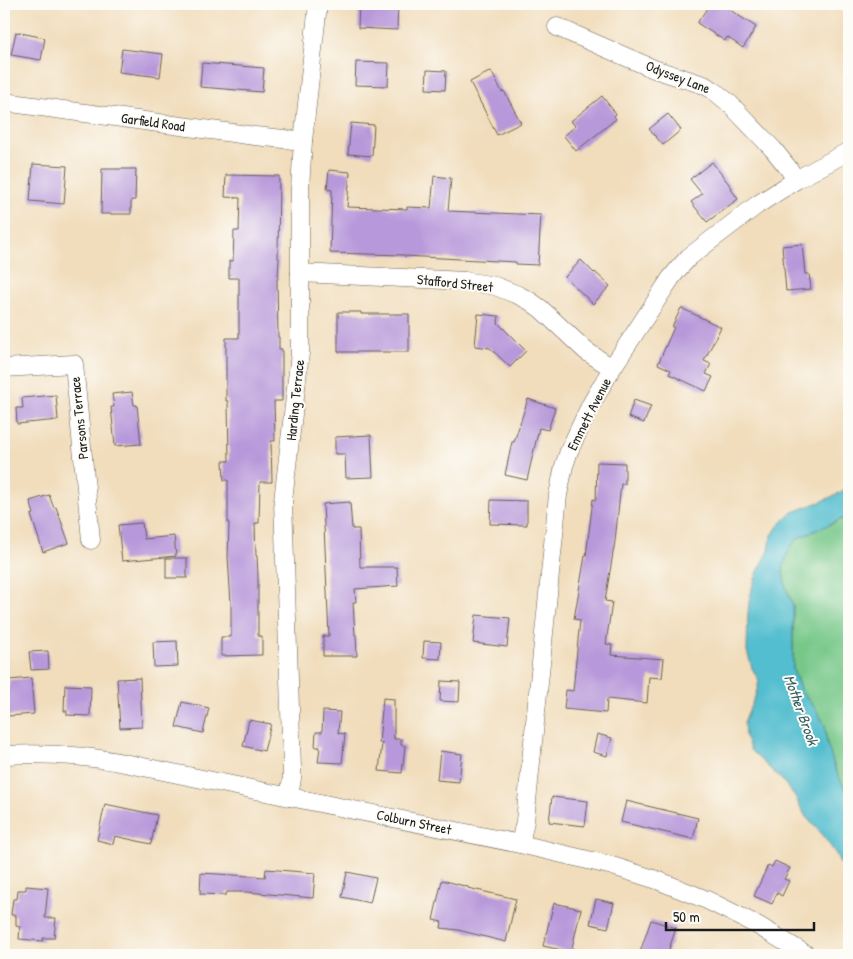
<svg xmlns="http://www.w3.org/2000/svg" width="853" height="959" font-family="'Patrick Hand',sans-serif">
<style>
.green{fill:#76c788;stroke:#497252}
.water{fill:#53becf;stroke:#386d76}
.building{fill:#b798da}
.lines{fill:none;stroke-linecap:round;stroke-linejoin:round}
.street-casing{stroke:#676054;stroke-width:19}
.street{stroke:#fff;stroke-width:18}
.labels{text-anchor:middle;stroke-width:4;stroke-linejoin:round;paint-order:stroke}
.street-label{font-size:14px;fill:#1c1c1c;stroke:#fdfcf7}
.water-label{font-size:15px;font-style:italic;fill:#325d64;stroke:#fdfcf7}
</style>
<rect width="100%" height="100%" fill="#fdfcf7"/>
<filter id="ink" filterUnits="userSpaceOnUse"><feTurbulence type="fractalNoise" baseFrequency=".02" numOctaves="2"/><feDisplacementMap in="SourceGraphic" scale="10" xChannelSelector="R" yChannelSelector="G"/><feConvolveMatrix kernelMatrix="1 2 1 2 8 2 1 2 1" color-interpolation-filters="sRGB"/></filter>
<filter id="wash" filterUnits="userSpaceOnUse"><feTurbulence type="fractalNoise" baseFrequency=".0096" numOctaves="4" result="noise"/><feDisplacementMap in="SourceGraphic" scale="20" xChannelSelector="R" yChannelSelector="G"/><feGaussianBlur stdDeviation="1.12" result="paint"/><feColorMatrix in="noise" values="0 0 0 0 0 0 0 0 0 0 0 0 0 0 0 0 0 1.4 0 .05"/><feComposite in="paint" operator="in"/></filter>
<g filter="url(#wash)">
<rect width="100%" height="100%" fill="#f1ddbc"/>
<path class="green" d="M849 516V797L836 771 827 744 825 725 815 708 801 691 793 670V606L786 588 783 573 784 564 790 548 798 538Z"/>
<path class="water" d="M849 488V516L798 538 790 548 784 564 783 573 786 588 793 605V670L801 691 815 708 825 725 827 744 836 771 849 797V894L846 877 836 854 821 833 806 817 794 795 781 779 751 751 745 736 744 722 756 694 759 681 752 668 747 651 748 613 750 594 758 571 769 551 771 537 778 526 791 513 825 500Z"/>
<g id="blocks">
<g class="building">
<path d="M359 4H398L397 30 358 28Z"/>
<path d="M710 4H721L756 27 743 48 727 37 725 41 697 23Z"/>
<path d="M16 32 45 38 41 60 11 55Z"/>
<path d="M122 49 163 54 160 77 119 72Z"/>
<path d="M356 62 389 63 388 86 355 85Z"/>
<path d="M202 63 264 68 262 92 200 87Z"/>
<path d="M427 70 446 71 445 90 426 89Z"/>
<path d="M491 71 502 92 504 91 521 123 497 135 470 82Z"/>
<path d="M602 96 616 114 614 116 616 119 576 151 564 136 575 126 571 121Z"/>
<path d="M668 114 681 130 663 145 649 129Z"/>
<path d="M351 123 374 125 372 156 348 154Z"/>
<path d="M712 162 732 188 731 189 738 199 707 222 691 202 702 194 690 179Z"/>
<path d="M33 164 67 166 64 204 30 201Z"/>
<path d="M102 169H136L135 200H131V214H101Z"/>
<path d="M329 170 350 172 347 207 407 209V207L431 208 434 176 451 178 448 211 541 215 538 265 516 264V262L404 256V255L330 253 332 190 327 189Z"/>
<path d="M226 175 279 176 278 258H279L278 279H277L278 337H279V349H282V401H274L275 441H271L272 482H260L259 523H255L256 556H257L258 576V636H262V655L221 656V637H231V603L228 557 229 523H228V480H224L223 461H229L228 401H226V338H239V278H229V261H233L234 231H239L240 198 225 197Z"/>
<path d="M802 244 805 274H809L811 289 786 291 782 246Z"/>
<path d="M581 260 594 273 595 272 610 286 593 304 565 277Z"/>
<path d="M681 308 721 327 704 361 711 364 706 374 713 377 706 391 669 374 671 370 658 364 674 327H672Z"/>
<path d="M338 312H361V314H409V352H338Z"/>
<path d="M478 314 499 316 498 323 526 351 510 367 490 348 475 346Z"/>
<path d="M132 392 134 405H137L141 444 115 446 111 407H114L112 394Z"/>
<path d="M56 395 58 420 17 424 16 408H23L22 398Z"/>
<path d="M528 399 555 408 548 430 539 428 527 480 505 475 512 442H514Z"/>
<path d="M634 400 651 406 644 423 628 417Z"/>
<path d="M371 435 373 477 346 478 345 454H335V437Z"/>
<path d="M597 462 625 463V484H621L615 541 605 601 612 602 606 644 612 645 611 655 664 659 662 678 649 677 647 703 607 699 606 713 564 709 566 690 573 691 580 620 574 619 585 556H586L593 499 596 500Z"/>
<path d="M49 495 54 508 56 507 69 543 43 552 31 515 34 514 30 501Z"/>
<path d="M491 500 527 501V525L490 524Z"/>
<path d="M350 502 352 529H359L360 567H397L398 586 355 589 356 602H353L355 635H356L357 656H323V636H329L323 504Z"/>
<path d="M142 523 144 539 174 536 176 556 122 561 118 525Z"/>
<rect x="166" y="558" width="21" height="20"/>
<path d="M476 615 510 618 507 647 473 643Z"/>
<path d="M177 641 178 666 154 667 153 642Z"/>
<path d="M424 641 441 642 440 659 423 658Z"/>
<path d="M48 651 49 669 31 670 29 652Z"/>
<path d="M31 678 34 714 8 716 6 686H9V680Z"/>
<path d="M140 678 142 727 120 728 117 679Z"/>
<path d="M441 681 460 682 459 702 440 701Z"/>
<path d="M65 685 91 686 90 716 67 715V711H64Z"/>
<path d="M383 698 394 699V739H401V745L405 746 402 773 379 771 382 743H379Z"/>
<path d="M182 702 209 708 203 733 176 727Z"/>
<path d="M323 711 340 712 338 733 345 734 342 763 318 762 320 747H315L316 732H322Z"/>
<path d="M249 720 271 724 264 751 243 746Z"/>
<path d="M597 734 612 738 607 756 593 752Z"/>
<path d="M440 751 462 754 459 782 437 780Z"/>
<path d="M552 797 588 801 585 826 549 822Z"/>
<path d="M626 801 698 818 693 839 621 822Z"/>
<path d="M105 804 157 815 151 844 115 836 113 844 97 840Z"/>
<path d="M775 861 790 868 784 879 789 881 782 896 777 893 772 904 754 896 768 865 772 867Z"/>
<path d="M266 869 315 873 313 898 247 892H227L226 895 200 894 201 873 265 877Z"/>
<path d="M347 872 376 878 370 903 342 897Z"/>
<path d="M442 880 468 887V888L516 899 506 942 458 930 441 928 442 922 433 920Z"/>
<path d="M26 886 48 888 45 918H56L54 938H43V941L19 939 20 927 16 926V915H11L13 899H17L18 890H26Z"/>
<path d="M596 899 614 903 608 928 590 924Z"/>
<path d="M554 903 581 909 571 952 543 946Z"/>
<path d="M651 920 676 928 667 955H639Z"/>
</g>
</g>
</g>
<g filter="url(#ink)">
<use href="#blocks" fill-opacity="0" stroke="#676054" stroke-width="1"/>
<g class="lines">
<defs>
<g id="street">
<path d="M557 27 654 69 704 85 713 90 729 103 773 149 789 169 796 180"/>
<path d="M4 102 255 136 303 141"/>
<path d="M300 273 465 281 495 286 518 295 530 301 541 309 586 351 612 368"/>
<path d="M4 368 74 364 91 540"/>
<path d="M4 755C44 753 84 755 124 763L520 844 609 865 657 880 707 900 757 925 807 955"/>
<path d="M289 797 292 778V768L283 501 300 353V188L303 141 318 4"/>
<path d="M520 844 525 821 558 495 564 466 569 451 590 406 612 368 671 278 679 268 689 257 757 205 796 180 849 151"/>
</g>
</defs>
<use href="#street" class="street-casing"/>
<use href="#street" class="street"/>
</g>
</g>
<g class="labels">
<g class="street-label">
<text transform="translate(678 77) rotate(21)" y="5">Odyssey Lane</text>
<text transform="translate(153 122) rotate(8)" y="5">Garfield Road</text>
<text transform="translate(455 283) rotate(6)" y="5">Stafford Street</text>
<text transform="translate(295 400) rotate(-84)" y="5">Harding Terrace</text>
<text transform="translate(589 414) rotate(-63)" y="5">Emmett Avenue</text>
<text transform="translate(79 418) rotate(-96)" y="5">Parsons Terrace</text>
<text transform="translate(414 822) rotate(12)" y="5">Colburn Street</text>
</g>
<g class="water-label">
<text transform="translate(801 710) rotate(70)" y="5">Mother Brook</text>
</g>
</g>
<rect width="853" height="959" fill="none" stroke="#fdfcf7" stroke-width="20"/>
<path d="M666 922v8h148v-8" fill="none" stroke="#1c1c1c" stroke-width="2.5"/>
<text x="673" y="922" font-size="15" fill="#1c1c1c" stroke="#fdfcf7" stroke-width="4" paint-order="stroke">50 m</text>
</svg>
